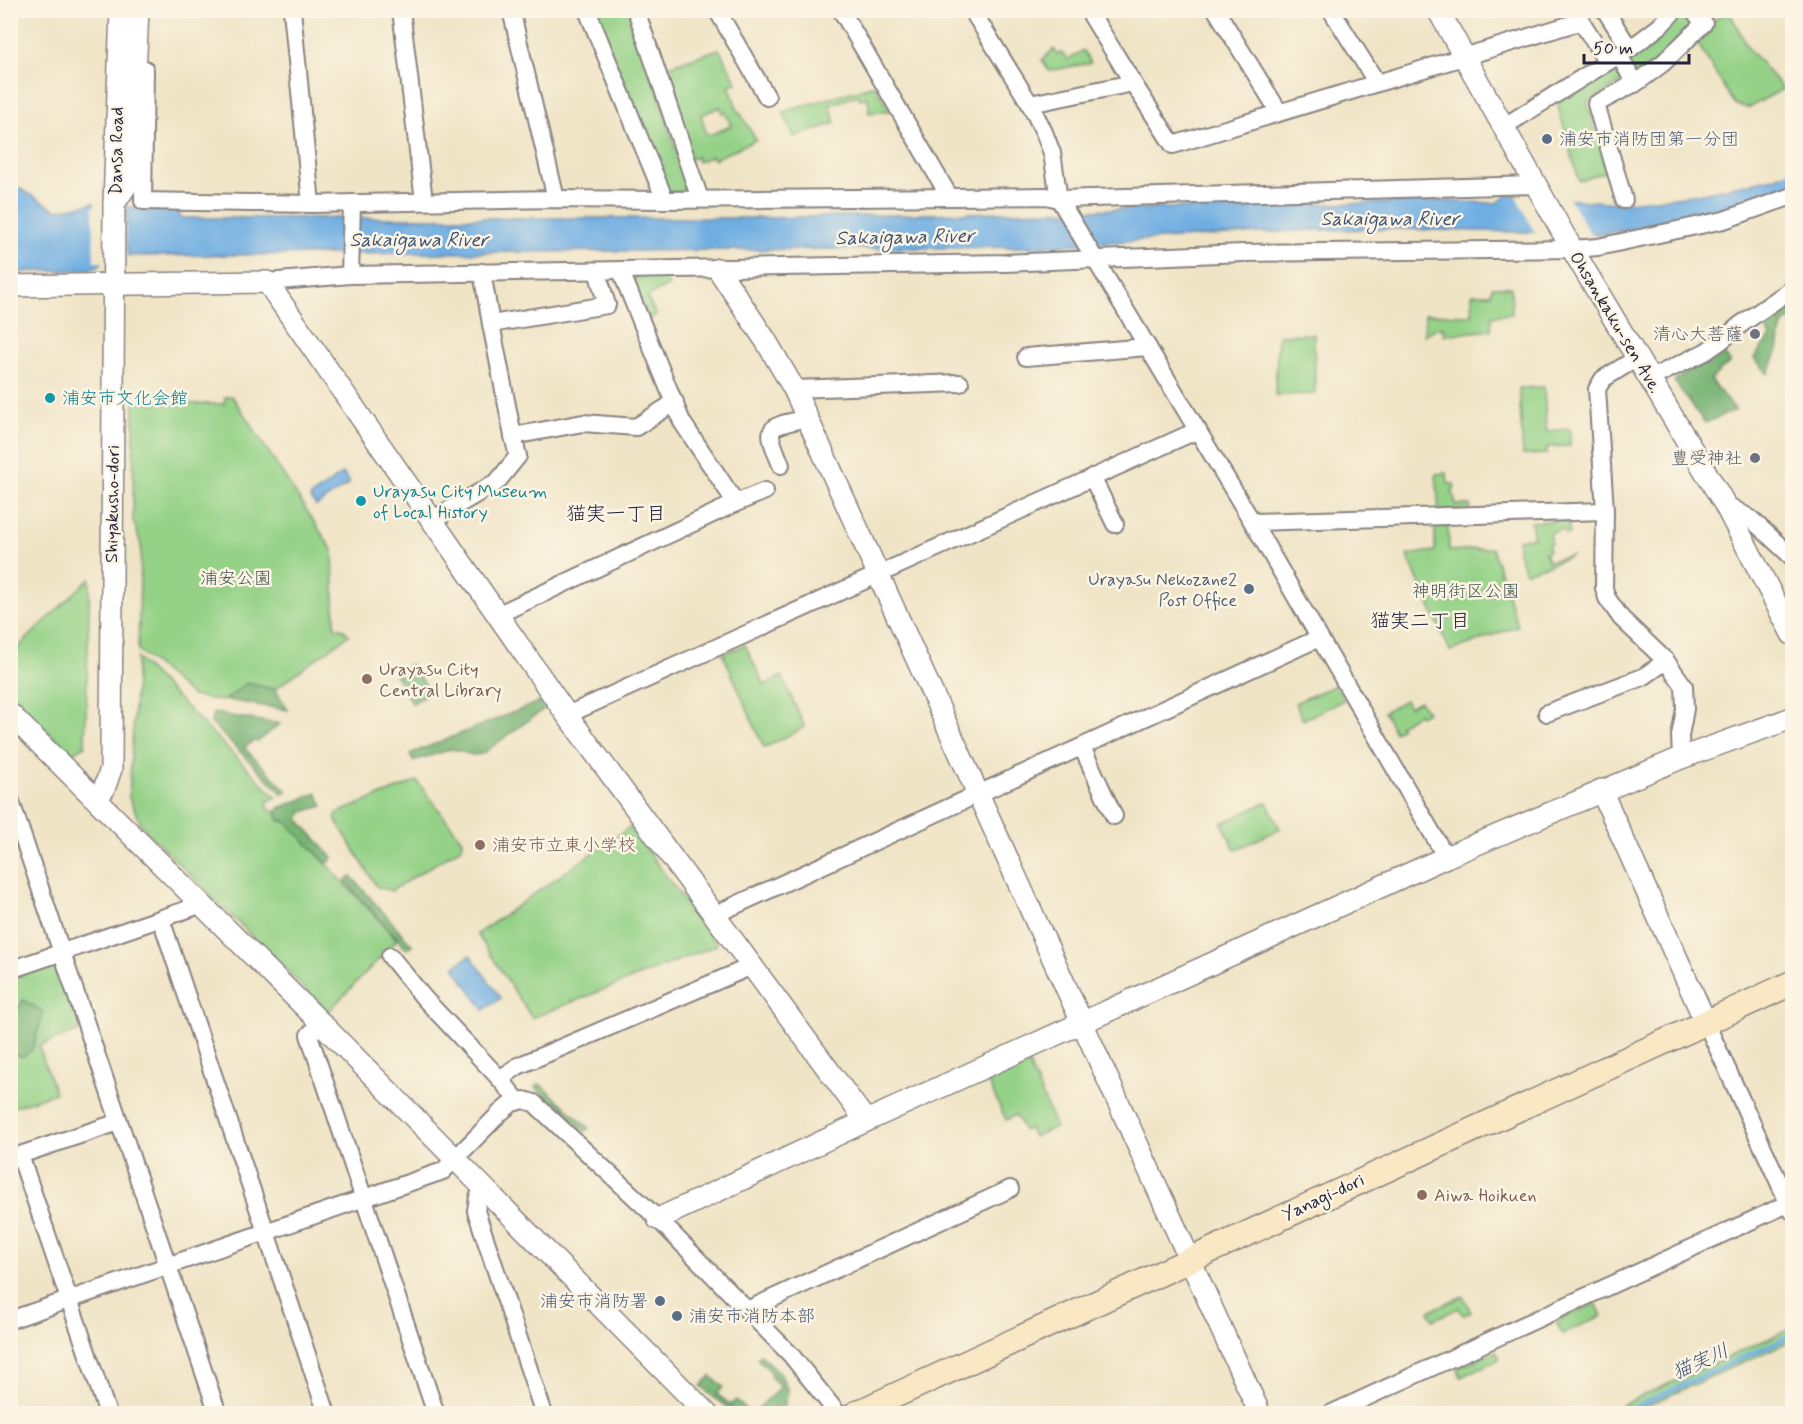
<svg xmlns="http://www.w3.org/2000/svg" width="1803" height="1424" font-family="Mynerve,'Klee One',sans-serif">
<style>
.green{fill:#95d288;stroke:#5c7a62;stroke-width:1.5;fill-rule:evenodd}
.forest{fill:#78b474;stroke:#4d6b58;stroke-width:1.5}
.water{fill:#6faee2;stroke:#48688e;stroke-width:1.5}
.pier{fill:#f0e4c6}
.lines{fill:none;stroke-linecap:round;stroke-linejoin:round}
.stream{stroke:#6faee2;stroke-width:4.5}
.minor-casing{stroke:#898380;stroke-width:20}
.tertiary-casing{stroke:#898380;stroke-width:24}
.secondary-casing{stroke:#898380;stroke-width:27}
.minor{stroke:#fff;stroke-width:16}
.tertiary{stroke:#fff;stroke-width:21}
.secondary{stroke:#fae7c3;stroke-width:24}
.service-dot{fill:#5c6f8a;stroke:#fcf5e5;stroke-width:2}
.worship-dot{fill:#6b7280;stroke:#fcf5e5;stroke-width:2}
.culture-dot{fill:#0f9aa8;stroke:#fcf5e5;stroke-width:2}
.education-dot{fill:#8d6e63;stroke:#fcf5e5;stroke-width:2}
.labels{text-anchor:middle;stroke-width:5;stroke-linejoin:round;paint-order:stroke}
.service-label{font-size:18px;fill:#4e5e75;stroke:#fcf5e5;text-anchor:start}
.street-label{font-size:18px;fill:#22223b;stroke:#fcf5e5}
.worship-label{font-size:18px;fill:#5b616d;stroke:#fcf5e5;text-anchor:end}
.culture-label{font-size:18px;fill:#0d838f;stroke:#fcf5e5;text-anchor:start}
.park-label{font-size:18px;fill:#445752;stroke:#fcf5e5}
.education-label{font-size:18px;fill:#785e54;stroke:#fcf5e5;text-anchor:start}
.water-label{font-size:20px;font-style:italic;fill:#3d5375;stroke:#fcf5e5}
.neighbourhood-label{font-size:20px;fill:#22223b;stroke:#fcf5e5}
</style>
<rect width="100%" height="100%" fill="#fcf5e5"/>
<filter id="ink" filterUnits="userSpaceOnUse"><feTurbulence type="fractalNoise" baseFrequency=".0167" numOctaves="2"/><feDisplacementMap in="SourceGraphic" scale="12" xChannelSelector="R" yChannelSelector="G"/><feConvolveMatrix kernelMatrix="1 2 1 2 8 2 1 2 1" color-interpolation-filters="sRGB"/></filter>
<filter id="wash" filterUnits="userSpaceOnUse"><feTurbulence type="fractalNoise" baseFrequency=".008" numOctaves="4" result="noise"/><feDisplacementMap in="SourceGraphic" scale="24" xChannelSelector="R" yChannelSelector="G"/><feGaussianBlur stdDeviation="1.35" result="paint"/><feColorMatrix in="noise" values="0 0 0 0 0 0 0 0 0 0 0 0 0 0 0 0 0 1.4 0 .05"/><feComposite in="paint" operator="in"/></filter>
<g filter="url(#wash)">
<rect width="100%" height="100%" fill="#f0e4c6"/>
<g class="green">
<path d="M594 11H632L689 191 668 192Z"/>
<path d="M1725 11H1729L1748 48 1783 89 1748 108 1734 104 1695 39Z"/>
<path d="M1689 12 1696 20 1657 62 1634 74 1625 58 1682 13Z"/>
<path d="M719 49 737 83 729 85 739 114H741L756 140 714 159 712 156 698 162 697 157 691 159 678 117 681 114 679 108 674 106 663 68ZM720 107 722 113 725 112 731 126 707 136 701 115Z"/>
<path d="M1054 49 1057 54 1061 52 1068 60 1083 50 1091 63 1049 71 1042 60Z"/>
<path d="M1616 65 1624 81 1587 102 1609 170 1579 181 1558 106 1559 101Z"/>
<path d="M875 85 890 111 869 113 868 110 870 109 867 97 860 99 858 95 830 105 835 123 794 137 783 112Z"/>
<path d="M664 275 669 285 647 297 656 315 650 319 632 285 635 276Z"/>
<path d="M1492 287H1511L1512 314 1492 316 1491 330 1444 335V328H1436L1424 335 1425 314 1472 315V294H1491Z"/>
<path d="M1314 334 1315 394 1275 395 1278 335Z"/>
<path d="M1544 387 1546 431 1570 429V446L1547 447V454L1523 455 1519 388Z"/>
<path d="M232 396 333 551 335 628H342L349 635 275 689 251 685 223 701 192 696 138 650 141 545 133 520 134 403 224 404 225 397Z"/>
<path d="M1447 473 1448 484H1454L1455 489 1452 490 1456 505H1470V510L1439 512 1436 474Z"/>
<path d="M1567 520 1570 534 1565 535 1563 529 1549 533 1551 543 1548 544 1549 551 1545 552 1548 561 1573 555 1549 565 1525 572 1518 552V540L1534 537 1531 522Z"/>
<path d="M1435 525 1448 526 1449 551 1492 548 1518 626 1450 651 1407 555 1435 551Z"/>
<path d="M90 578 85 746 71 754 11 695V654Z"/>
<path d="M745 645 764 685 782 676 805 727 764 748 723 654Z"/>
<path d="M137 658 276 797 267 802 269 810 278 812 397 940 328 1012 143 828 129 798Z"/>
<path d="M1336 685 1344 700 1303 720 1295 703Z"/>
<path d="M1405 700 1409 707 1420 701 1427 712 1420 716 1418 714 1399 725 1401 729 1395 732 1384 712Z"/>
<path d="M417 781 462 840 461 848 391 891 377 887 335 819 337 813Z"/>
<path d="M1267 802 1280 829 1235 850 1222 823Z"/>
<path d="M630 827 717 945 532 1018 477 934Z"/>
<path d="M51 965 59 970 81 1030 39 1046 55 1093 11 1108 10 979Z"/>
<path d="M1027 1060 1056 1127 1033 1137 1029 1128 1024 1131 1016 1115 1006 1120 987 1080Z"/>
<path d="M1463 1296 1471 1312 1463 1315 1459 1308 1433 1320 1429 1311Z"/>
<path d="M1596 1303 1602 1316 1562 1334 1556 1321Z"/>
<path d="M1792 1328V1340L1631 1413H1604Z"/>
<path d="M1496 1351 1500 1359 1461 1377 1457 1368Z"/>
</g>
<g class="forest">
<path d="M1792 296V318L1782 325 1778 350 1768 374 1754 358 1770 337 1763 322 1764 316Z"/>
<path d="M1721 350 1730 362 1710 380 1736 410 1705 423 1674 381Z"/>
<path d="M410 664 428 688 422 698 412 703 405 694 407 691 395 675Z"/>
<path d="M246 683 275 689 288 710 226 700Z"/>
<path d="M539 702 544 709 482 754 473 755 452 749 413 761 410 754Z"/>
<path d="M213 713 280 724 257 742 255 740 244 748 287 791 283 794 211 723Z"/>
<path d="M317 793 323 806 302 812 299 820 333 858 327 864 284 820 281 822C276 817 275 815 279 808Z"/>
<path d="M351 876 412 945 407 949 345 881Z"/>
<path d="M23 1000 44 1012 32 1050 22 1057 11 1053V1021Z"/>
<path d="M540 1084 589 1128 585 1132 535 1087Z"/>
<path d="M761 1355 781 1375 788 1391 783 1411 773 1413H753L781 1387 770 1376 772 1373 757 1358Z"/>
<path d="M711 1376 723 1387 717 1394 731 1405 736 1400 750 1413C731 1414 715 1399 701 1386Z"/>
</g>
<g class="water">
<path d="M1792 170V187L1757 201 1723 211 1603 234 1396 229 1311 230 1029 247 128 256 126 244 98 243 103 251 101 265 88 270 11 272 10 183 57 210 94 203 95 218 127 219 126 207 180 208V218H766L1443 201 1496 203 1508 195 1619 203 1693 195 1774 178Z"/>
<path d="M343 473 350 483 316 506 310 497Z"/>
<path d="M470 955 501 998 484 1010 454 967Z"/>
</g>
<g class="pier">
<path d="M1514 192 1568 196 1592 237H1537Z"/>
<path d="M93 206H97V216H124L123 206H125L126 258 124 247 101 246 105 248V262H94Z"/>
</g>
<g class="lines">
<path class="stream" d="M1620 1414 1792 1335"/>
</g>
</g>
<g filter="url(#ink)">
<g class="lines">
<defs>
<g id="minor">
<path d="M292 10 311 204"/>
<path d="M401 10 424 201"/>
<path d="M511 10 556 199"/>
<path d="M587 10 665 200"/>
<path d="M636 10 700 199"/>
<path d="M717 10 767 97"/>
<path d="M841 10 949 196"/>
<path d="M1088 10 1133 83"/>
<path d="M1216 10 1279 112"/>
<path d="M1331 10 1377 83"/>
<path d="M1574 10 1607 62"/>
<path d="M1605 10 1630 49"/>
<path d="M1619 55 1635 84"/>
<path d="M145 69 143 201 311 204 556 199 665 200 1046 196 1059 199 1052 153 1044 132 1030 104 972 10"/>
<path d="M1030 104 1133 83 1173 145 1582 21"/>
<path d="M1503 127 1635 45 1660 26 1675 10"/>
<path d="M1624 200 1596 104 1639 81 1663 63 1704 23 1693 10"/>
<path d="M623 270 624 279 682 422 736 503 765 491"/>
<path d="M482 272 491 324"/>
<path d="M350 275 352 203"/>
<path d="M267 282 350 275 1004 263 1243 253 1572 249 1598 247 1724 220 1792 196"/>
<path d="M1026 357 1148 347"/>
<path d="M1637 358 1603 379 1597 389 1605 511 1604 588 1607 598 1621 618 1666 661 1684 686 1685 709 1680 736 1681 758"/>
<path d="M1649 379 1705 352 1721 341 1740 325 1792 289"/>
<path d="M794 389 960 383"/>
<path d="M513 436 491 324 607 305 597 271"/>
<path d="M781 465C765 425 765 428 807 418"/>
<path d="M1092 477 1115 524"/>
<path d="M1724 503 1751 519 1792 557"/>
<path d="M432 520 497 482 518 456 513 436 583 423 636 427 675 402"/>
<path d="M1253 522 1605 511"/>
<path d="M497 615 736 503"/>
<path d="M1547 713 1643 677 1666 661"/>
<path d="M567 715 1198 430"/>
<path d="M1082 747 1114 816"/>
<path d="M10 799 218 1414"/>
<path d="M1446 857 1259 533 1059 199 1537 185"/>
<path d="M714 915 1319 638"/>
<path d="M161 919 327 1414"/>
<path d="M390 956 424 998 500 1079"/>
<path d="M10 970 200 905"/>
<path d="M321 1023 309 1035 436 1414"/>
<path d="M1706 1023 1792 1211"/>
<path d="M518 1101 500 1079 518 1066 752 966"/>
<path d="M20 1155 108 1414"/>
<path d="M11 1158 119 1122"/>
<path d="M484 1190 478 1197 476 1211 544 1414"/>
<path d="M747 1310 1010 1189"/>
<path d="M10 1320 443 1171 500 1113 512 1103 524 1100 534 1103 658 1219 791 1355 838 1414"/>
<path d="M1330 1414 1792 1202"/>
</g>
<g id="tertiary">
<path d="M1438 10 1568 242 1724 503 1792 634"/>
<path d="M114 204 130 180 138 10"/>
<path d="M718 269 766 341 794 389 1260 1414"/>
<path d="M10 286 267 282 567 715 866 1121"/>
<path d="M10 714 321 1023 707 1414"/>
<path d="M1601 790 1706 1023"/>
<path d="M96 799 104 789 111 769 114 204 121 10"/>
<path d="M658 1219 866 1121 1446 857 1681 758 1792 718"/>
</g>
<path id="secondary" d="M855 1414 1792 983"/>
</defs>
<use href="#minor" class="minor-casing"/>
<use href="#tertiary" class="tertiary-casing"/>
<use href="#secondary" class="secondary-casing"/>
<use href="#minor" class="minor"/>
<use href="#tertiary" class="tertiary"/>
<use href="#secondary" class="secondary"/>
</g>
</g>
<g class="service-dot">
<circle cx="1547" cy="139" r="6"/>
<circle cx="1249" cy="589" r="6"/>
<circle cx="660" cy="1301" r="6"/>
<circle cx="677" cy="1316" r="6"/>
</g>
<g class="worship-dot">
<circle cx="1755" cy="334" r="6"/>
<circle cx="1755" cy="458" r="6"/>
</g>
<g class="culture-dot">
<circle cx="50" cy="398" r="6"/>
<circle cx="361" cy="501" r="6"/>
</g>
<g class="education-dot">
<circle cx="367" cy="679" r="6"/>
<circle cx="480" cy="845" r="6"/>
<circle cx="1422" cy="1195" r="6"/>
</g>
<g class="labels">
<g class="service-label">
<text x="1559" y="145">浦安市消防団第一分団</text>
<text x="1237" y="585" text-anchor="end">Urayasu Nekozane2<tspan x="1237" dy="21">Post Office</tspan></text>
<text x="648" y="1307" text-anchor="end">浦安市消防署</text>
<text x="689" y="1322">浦安市消防本部</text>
</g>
<g class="street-label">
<text transform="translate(116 151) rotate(-89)" y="6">Dansa Road</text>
<text transform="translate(1616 322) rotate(59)" y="6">Ohsankaku-sen Ave.</text>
<text transform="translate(112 504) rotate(-89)" y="6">Shiyakusho-dori</text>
<text transform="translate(1323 1197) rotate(-25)" y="6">Yanagi-dori</text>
</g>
<g class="worship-label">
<text x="1743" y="340">清心大菩薩</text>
<text x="1743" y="464">豊受神社</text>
</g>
<g class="culture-label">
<text x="62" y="404">浦安市文化会館</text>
<text x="373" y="497">Urayasu City Museum<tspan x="373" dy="21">of Local History</tspan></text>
</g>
<g class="park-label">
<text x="236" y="584">浦安公園</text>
<text x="1466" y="597">神明街区公園</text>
</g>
<g class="education-label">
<text x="379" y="675">Urayasu City<tspan x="379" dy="21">Central Library</tspan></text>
<text x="492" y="851">浦安市立東小学校</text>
<text x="1434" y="1201">Aiwa Hoikuen</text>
</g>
<g class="water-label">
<text x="1390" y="225">Sakaigawa River</text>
<text transform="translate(905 236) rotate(-1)" y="7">Sakaigawa River</text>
<text x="419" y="246">Sakaigawa River</text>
<text transform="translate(1700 1361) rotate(-24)" y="7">猫実川</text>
</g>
<g class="neighbourhood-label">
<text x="616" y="520">猫実一丁目</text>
<text x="1420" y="627">猫実二丁目</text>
</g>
</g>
<rect width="1803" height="1424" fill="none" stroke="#fcf5e5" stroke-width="36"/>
<path d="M1584 54v9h105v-9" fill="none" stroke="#22223b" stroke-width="3"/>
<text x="1593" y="54" font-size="18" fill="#22223b" stroke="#fcf5e5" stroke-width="4.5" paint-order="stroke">50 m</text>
</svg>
